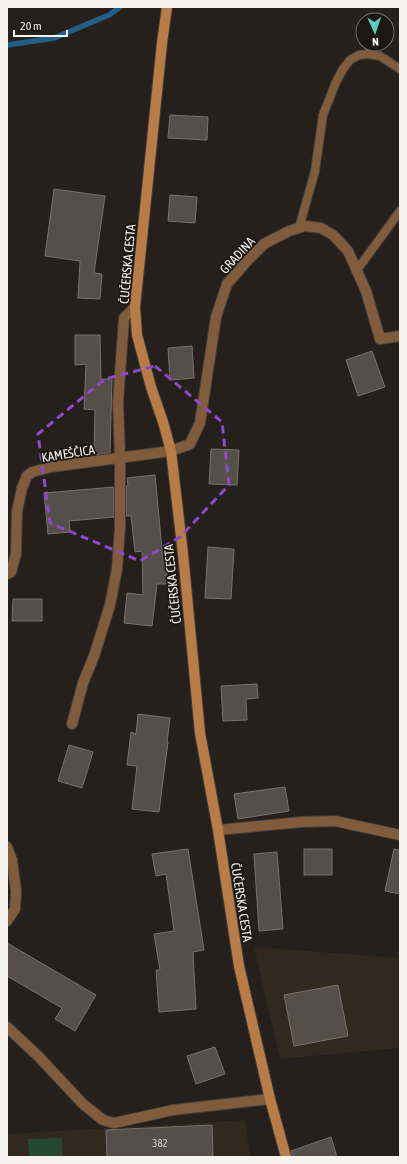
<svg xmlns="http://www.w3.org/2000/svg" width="407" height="1164" font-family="'Asap Condensed',sans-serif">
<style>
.built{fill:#31281e}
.green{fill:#25492f}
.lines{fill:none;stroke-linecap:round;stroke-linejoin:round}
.stream{stroke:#225f86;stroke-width:5.5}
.building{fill:#554e49;stroke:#78716c}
.lane-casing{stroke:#423e39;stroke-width:10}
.street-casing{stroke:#423e39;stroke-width:12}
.secondary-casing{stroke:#423e39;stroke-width:12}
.lane{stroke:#815c3c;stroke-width:8}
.street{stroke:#815c3c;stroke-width:10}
.secondary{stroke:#b87d47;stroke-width:10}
.marked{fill:none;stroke:#8d4ac6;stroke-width:3;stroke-dasharray:8 5;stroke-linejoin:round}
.labels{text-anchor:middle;stroke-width:3.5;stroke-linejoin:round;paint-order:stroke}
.number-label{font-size:11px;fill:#cecac6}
.street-label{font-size:13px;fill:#f6f3ef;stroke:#1b1712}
</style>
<rect width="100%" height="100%" fill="#25201b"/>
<g class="built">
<path d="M254 947 400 958V1048L280 1059Z"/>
<path d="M245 1120 250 1157H7V1134Z"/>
</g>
<path class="green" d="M62 1138 63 1157H29L28 1139Z"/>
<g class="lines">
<path class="stream" d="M7 45 54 38 109 15 120 7"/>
</g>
<g class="building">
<path d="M170 115 208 117 207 140 168 138Z"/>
<path d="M54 189 105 196 94 273 102 274 100 299 78 298 80 261 45 256Z"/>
<path d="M170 195 197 197 195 223 168 221Z"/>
<path d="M75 335H100L101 379H112L110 453 94 455 95 410 84 409 86 364 75 365Z"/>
<path d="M192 346 194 378 170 380 168 348Z"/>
<path d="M372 351 385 387 358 396 346 360Z"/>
<path d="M211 449 239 450 237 485 209 484Z"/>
<path d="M155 475 163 560H166L167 584H157L152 626 124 623 127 593 143 595 142 551 135 552 131 516H126V486H128L127 478Z"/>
<path d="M114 487V517L69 521 70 532 48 534 44 493Z"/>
<path d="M208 547 234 549 231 599 205 598Z"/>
<path d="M13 599H42V621H12Z"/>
<path d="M257 684 258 698 246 699 247 720 223 721 221 686Z"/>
<path d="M138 714 170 718 167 742H168L159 812 132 809 137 766 127 765 131 732 136 734Z"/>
<path d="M69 745 93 752 82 788 58 781Z"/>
<path d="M285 787 289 811 238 819 234 794Z"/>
<path d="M188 849 204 950 193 952 196 1009 159 1012 156 970H160L154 934 174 931 166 874 156 876 152 854Z"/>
<rect x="304" y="849" width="28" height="26"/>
<path d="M394 849 400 850V894L385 891Z"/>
<path d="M277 852 283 929 259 931 254 854Z"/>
<path d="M7 943 96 995 75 1031 55 1019 62 1008 7 976Z"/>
<path d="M338 985 348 1036 294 1046 284 995Z"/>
<path d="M215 1047 225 1074 196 1084 187 1056Z"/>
<path d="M212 1125 213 1157H107L106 1130Z"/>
<path d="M331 1137 337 1157H292L291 1151Z"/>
</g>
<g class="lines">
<defs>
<g id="lane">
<path d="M299 228 315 171 323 115 336 82 343 69 350 60 359 55 367 54 380 56 400 69"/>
<path d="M357 270 400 211"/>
</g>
<g id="street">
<path d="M7 574 11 572 16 554 17 511 22 488 27 476 32 472 51 467 171 451 190 444 200 423 216 317 227 284 247 261 264 244 289 231 305 226 321 228 333 235 348 251 366 291 380 339 400 336"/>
<path d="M72 724 83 683 94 656 110 605 117 569 120 527V458L118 402 124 318 135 307"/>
<path d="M218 830 302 822 335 821 400 835"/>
<path d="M7 847 12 860 16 891 15 909 7 921"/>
<path d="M7 1027 38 1056 83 1104 103 1120 114 1123 173 1110 270 1099"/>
</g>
<path id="secondary" d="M167 7 162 43 135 307 137 335 151 387 163 422 171 451 183 554 200 733 218 830 239 966 270 1099 286 1157"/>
</defs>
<use href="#lane" class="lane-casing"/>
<use href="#street" class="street-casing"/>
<use href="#secondary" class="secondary-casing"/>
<use href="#lane" class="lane"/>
<use href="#street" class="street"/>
<use href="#secondary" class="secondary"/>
</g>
<path class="marked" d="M155 366 222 422 229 485 180 537 140 561 50 523 38 434 105 379Z"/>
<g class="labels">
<g class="number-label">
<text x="160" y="1147">382</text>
</g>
<g class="street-label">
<text transform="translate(237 255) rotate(-47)" y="5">GRADINA</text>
<text transform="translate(127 264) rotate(-85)" y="5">ČUČERSKA CESTA</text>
<text transform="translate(68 453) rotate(-9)" y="5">KAMEŠČICA</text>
<text transform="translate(172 584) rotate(-96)" y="5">ČUČERSKA CESTA</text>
<text transform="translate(242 902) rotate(81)" y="5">ČUČERSKA CESTA</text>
</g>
</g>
<rect width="407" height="1164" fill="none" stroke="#f6f3ef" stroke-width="16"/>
<g transform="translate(375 32) rotate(177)"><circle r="19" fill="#1b1712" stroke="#736f6a"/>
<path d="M0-3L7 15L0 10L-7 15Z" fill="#5dceb9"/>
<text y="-6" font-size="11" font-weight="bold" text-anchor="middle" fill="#f6f3ef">N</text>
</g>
<path d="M14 30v6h53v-6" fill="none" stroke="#f6f3ef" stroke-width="2"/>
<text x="20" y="30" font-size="12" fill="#f6f3ef" stroke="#1b1712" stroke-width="3" paint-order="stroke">20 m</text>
</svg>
